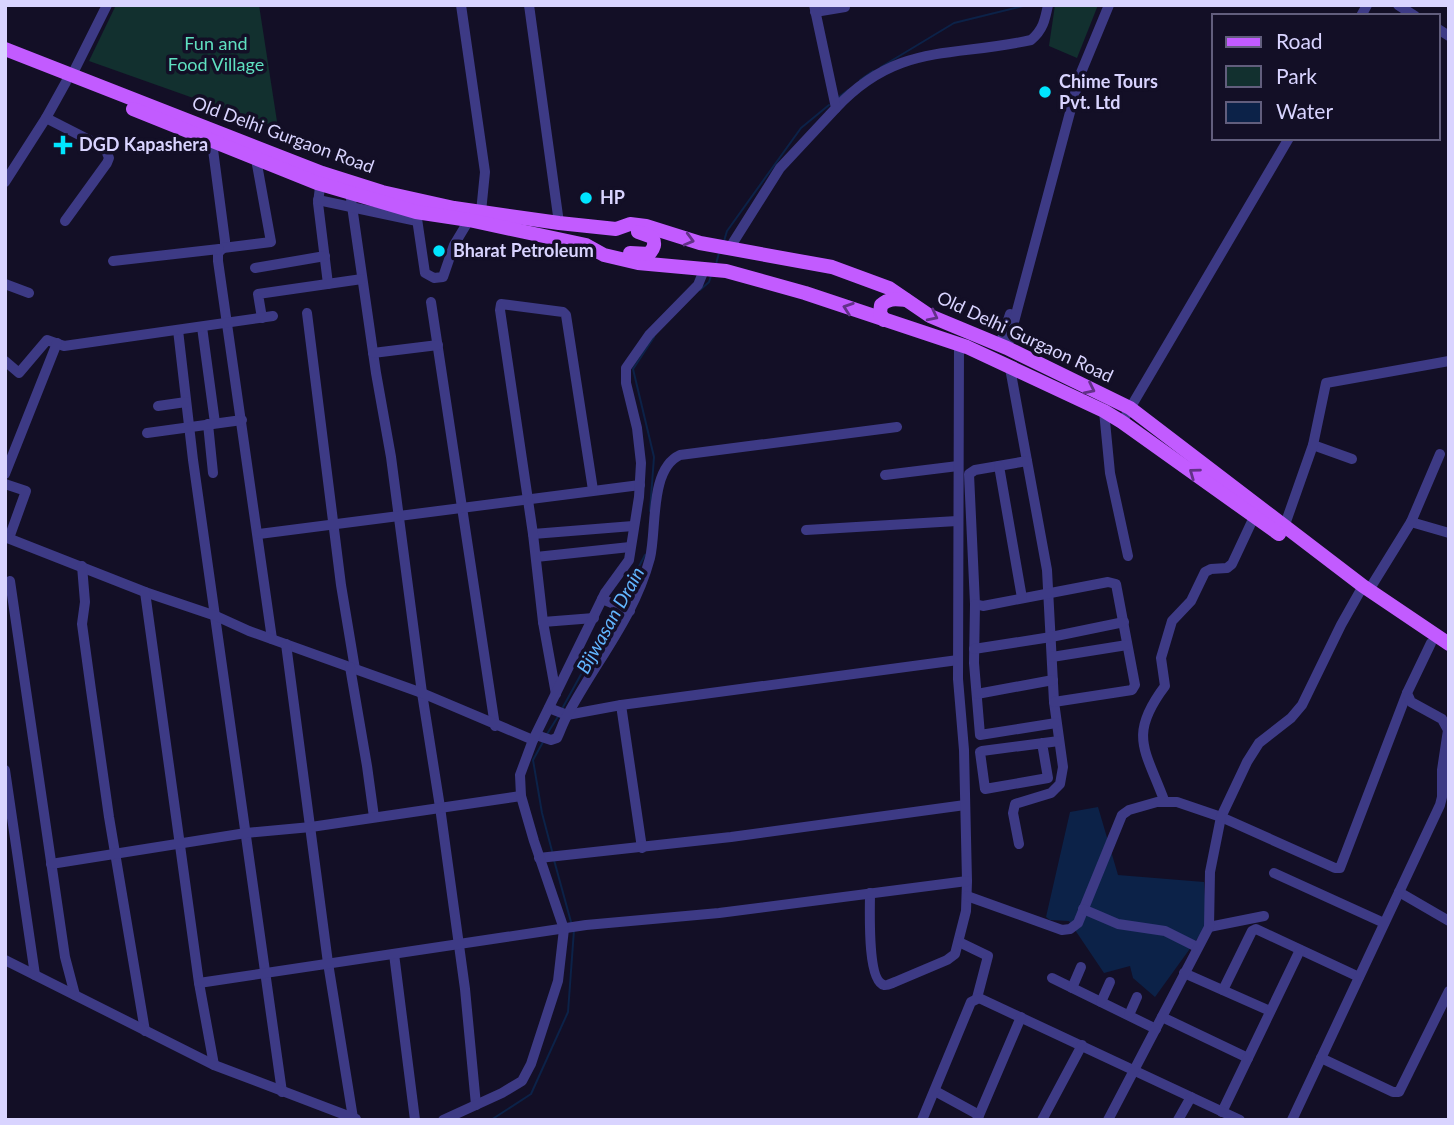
<svg xmlns="http://www.w3.org/2000/svg" width="1454" height="1125" font-family="Lato,sans-serif">
<style>
.green{fill:#12302f}
.water{fill:#0c2248}
.lines{fill:none;stroke-linecap:round;stroke-linejoin:round}
.stream{stroke:#0c2248;stroke-width:2}
.minor{stroke:#3d3a85;stroke-width:10}
.major{stroke:#c25bff;stroke-width:14}
.oneway{stroke:#623188}
.poi-dot{fill:#00e5ff;stroke:#130f26;stroke-width:2.5}
.labels{text-anchor:middle;stroke-width:7;stroke-linejoin:round;paint-order:stroke}
.park-label{font-size:18px;fill:#5fe0c0;stroke:#130f26}
.poi-label{font-size:18px;font-weight:bold;fill:#d9d4ff;stroke:#130f26;text-anchor:start}
.street-label{font-size:18px;fill:#d9d4ff;stroke:#130f26}
.water-label{font-size:19px;font-style:italic;fill:#62b6ff;stroke:#130f26}
</style>
<rect width="100%" height="100%" fill="#130f26"/>
<g class="green">
<path d="M116 5H259L278 128 89 61Z"/>
<path d="M1055 5H1098L1077 58 1049 46Z"/>
</g>
<path class="water" d="M1098 807 1118 875 1204 882 1207 925 1155 997 1133 978 1130 966 1104 973 1069 921 1050 920 1046 917 1070 812Z"/>
<g class="lines">
<g class="stream">
<path d="M881 67 954 23 1027 5"/>
<path d="M860 80 873 71"/>
<path d="M839 97 848 90"/>
<path d="M724 241 727 231 801 128 829 105"/>
<path d="M716 264 719 253"/>
<path d="M700 290 709 282 711 276"/>
<path d="M650 511 654 457 633 369 654 337"/>
<path d="M620 602 645 555"/>
<path d="M563 707 616 611"/>
<path d="M547 734 559 715"/>
<path d="M543 742 533 760 542 813 552 851"/>
<path d="M554 860 571 922"/>
<path d="M491 1120 531 1094 568 1012 574 930"/>
</g>
<g class="minor">
<path d="M461 5 485 172 481 212"/>
<path d="M529 5 559 223"/>
<path d="M1398 5 1415 16"/>
<path d="M815 12 845 7"/>
<path d="M1361 16 1367 5"/>
<path d="M1438 29 1449 36"/>
<path d="M72 75 107 5"/>
<path d="M836 108C898 42 951 58 1031 40 1043 30 1045 20 1048 5"/>
<path d="M46 118 105 148 109 158 107 163 65 221"/>
<path d="M212 142 225 241V246L218 253V261L272 639"/>
<path d="M321 179 318 203 328 284"/>
<path d="M5 182 46 118 66 82"/>
<path d="M350 192 376 373 391 457 422 693 440 807 465 989 476 1105"/>
<path d="M318 200 417 221"/>
<path d="M416 212 425 273 434 278 443 277 454 245 469 220"/>
<path d="M223 248 271 242 256 159"/>
<path d="M729 249 780 168 836 108 814 5"/>
<path d="M113 261 219 249"/>
<path d="M255 268 325 256"/>
<path d="M5 284 29 293"/>
<path d="M431 302 495 726"/>
<path d="M307 313 341 585 355 669"/>
<path d="M262 318 258 294 362 279"/>
<path d="M202 327 215 423"/>
<path d="M178 330 193 460 282 1092"/>
<path d="M1000 345 1010 314"/>
<path d="M1007 348 1080 75 1109 5"/>
<path d="M373 353 438 345"/>
<path d="M5 361 19 373 47 340 64 346 273 316"/>
<path d="M1010 368 1047 570 1054 702 1063 767 1060 784 1051 793 1015 804 1013 813 1019 844"/>
<path d="M158 406 186 402"/>
<path d="M1104 411 1110 473 1128 556"/>
<path d="M1122 422 1289 138"/>
<path d="M208 424 213 473"/>
<path d="M147 433 242 420"/>
<path d="M1313 445 1352 459"/>
<path d="M1027 461 975 470 969 474 975 604 983 606 1108 582 1116 584 1135 685 1132 690 1054 702"/>
<path d="M999 466 1022 598"/>
<path d="M5 474 57 343"/>
<path d="M885 475 958 466"/>
<path d="M5 484 26 491 9 538"/>
<path d="M1411 522 1449 533"/>
<path d="M806 530 957 521"/>
<path d="M1282 533 1313 445 1326 383 1449 361"/>
<path d="M259 534 640 485"/>
<path d="M533 534 633 526"/>
<path d="M5 537 145 592 216 616 249 631 422 693 533 740"/>
<path d="M536 557 630 547"/>
<path d="M82 566 85 602 82 624 91 690 109 817 145 1031"/>
<path d="M10 581 65 957 75 995"/>
<path d="M1369 590 1411 522 1440 454"/>
<path d="M145 592 199 983 214 1065"/>
<path d="M602 599 630 611"/>
<path d="M975 604 974 663 980 735 1056 723"/>
<path d="M543 622 594 618"/>
<path d="M286 644 328 963 353 1118"/>
<path d="M974 649 1051 637 1124 622"/>
<path d="M1052 657 1127 645"/>
<path d="M350 667 367 766 374 817"/>
<path d="M556 694 543 622 533 534 500 310 501 304 563 312 566 315 593 490"/>
<path d="M977 694 1053 680"/>
<path d="M621 705 642 848"/>
<path d="M549 708 567 715 621 705 958 660"/>
<path d="M536 735 551 740 557 738C561 730 563 722 568 714 596 661 634 618 650 558 657 530 649 469 680 455L897 427"/>
<path d="M1042 743 1048 778 985 789 980 752 982 751 1059 741"/>
<path d="M5 770 35 975"/>
<path d="M1164 800C1145 749 1128 735 1165 686L1161 658 1172 621 1191 601 1205 572 1211 569 1227 568 1232 564 1254 517"/>
<path d="M539 858 731 837 965 805"/>
<path d="M51 864 246 833 311 827 521 796"/>
<path d="M1274 873 1384 923"/>
<path d="M1399 892 1449 921"/>
<path d="M870 893C870 909 867 981 884 985 887 986 892 983 895 982L947 960 955 954 966 911 967 881 964 750 958 679 959 345"/>
<path d="M967 896 1062 930 1070 929 1078 923 1122 815 1129 810 1157 802H1177L1221 817 1335 868H1340L1407 693"/>
<path d="M1083 909 1118 924 1165 931 1197 947"/>
<path d="M1209 927 1264 916"/>
<path d="M959 942 988 956 977 998"/>
<path d="M394 954 415 1120"/>
<path d="M5 960 214 1065 356 1119"/>
<path d="M1184 973 1270 1011"/>
<path d="M1052 978 1156 1029"/>
<path d="M199 983 586 925 719 913 967 881"/>
<path d="M1072 988 1081 967"/>
<path d="M1223 990 1252 931 1256 929 1359 977"/>
<path d="M1101 1002 1110 982"/>
<path d="M1129 1015 1137 997"/>
<path d="M1162 1017 1248 1058"/>
<path d="M1321 1058 1393 1092H1399L1449 991"/>
<path d="M935 1091 979 1115"/>
<path d="M1222 1112 1300 950"/>
<path d="M443 1120 502 1093 522 1081 531 1064 558 981 564 929 534 841 521 796 520 775 533 740 605 593 629 560 639 497 641 463 637 428 626 383V368L649 335 698 285 704 270"/>
<path d="M922 1120 971 1002 979 998 1240 1120"/>
<path d="M977 1120 1021 1017"/>
<path d="M1042 1120 1082 1045"/>
<path d="M1108 1120 1209 927 1210 872 1221 817 1247 762 1259 743 1291 718 1302 705 1341 625 1363 586"/>
<path d="M1178 1120 1191 1097"/>
<path d="M1292 1120 1440 805 1442 797V770L1448 730 1442 719 1411 702 1407 693 1431 643"/>
</g>
<g class="major">
<path d="M5 49 322 173 382 192 454 208 559 223 616 229 630 224 646 226 700 243 832 267 889 288 930 316 1007 348 1130 408 1363 586 1449 644"/>
<path d="M133 109 317 183 416 212 469 220 586 245 604 255 638 263 726 271 805 293 967 347 1104 411 1122 422 1279 534"/>
<path d="M630 253 649 254C654 248 656 244 652 237L638 232"/>
<path d="M884 320 880 313 881 305C889 298 895 299 906 300"/>
</g>
</g>
<defs><path id="oneway-chevron" d="M-2-3.5L2.5 0L-2 3.5" fill="none" stroke-width="1.6" stroke-linecap="round" stroke-linejoin="round" transform="scale(1.75)"/></defs>
<g class="oneway">
<use href="#oneway-chevron" transform="translate(689 240) rotate(15)"/>
<use href="#oneway-chevron" transform="translate(848 308) rotate(-161)"/>
<use href="#oneway-chevron" transform="translate(933 316) rotate(27)"/>
<use href="#oneway-chevron" transform="translate(1090 389) rotate(26)"/>
<use href="#oneway-chevron" transform="translate(1194 473) rotate(-144)"/>
</g>
<g class="poi-dot">
<circle cx="1045" cy="92" r="7"/>
<path d="M59.5 134.5h7v7h7v7h-7v7h-7v-7h-7v-7h7z"/>
<circle cx="586" cy="198" r="7"/>
<circle cx="439" cy="251" r="7"/>
</g>
<g class="labels">
<g class="park-label">
<text x="216" y="50">Fun and<tspan x="216" dy="21">Food Village</tspan></text>
</g>
<g class="poi-label">
<text x="1059" y="88">Chime Tours<tspan x="1059" dy="21">Pvt. Ltd</tspan></text>
<text x="79" y="151">DGD Kapashera</text>
<text x="600" y="204">HP</text>
<text x="453" y="257">Bharat Petroleum</text>
</g>
<g class="street-label">
<text transform="translate(283 135) rotate(20)" y="6">Old Delhi Gurgaon Road</text>
<text transform="translate(1025 337) rotate(25)" y="6">Old Delhi Gurgaon Road</text>
</g>
<g class="water-label">
<text transform="translate(610 620) rotate(-61)" y="7">Bijwasan Drain</text>
</g>
</g>
<rect width="1454" height="1125" fill="none" stroke="#d9d4ff" stroke-width="14"/>
<rect x="1212" y="14" width="228" height="126" fill="#130f26" stroke="#625e7d" stroke-width="2"/>
<rect x="1226" y="37" width="35" height="10" fill="#c25bff" stroke="#625e7d" stroke-width="2"/>
<text x="1276" y="49" font-size="21" fill="#d9d4ff">Road</text>
<rect x="1226" y="66" width="35" height="21" fill="#12302f" stroke="#625e7d" stroke-width="2"/>
<text x="1276" y="84" font-size="21" fill="#d9d4ff">Park</text>
<rect x="1226" y="102" width="35" height="21" fill="#0c2248" stroke="#625e7d" stroke-width="2"/>
<text x="1276" y="119" font-size="21" fill="#d9d4ff">Water</text>
</svg>
